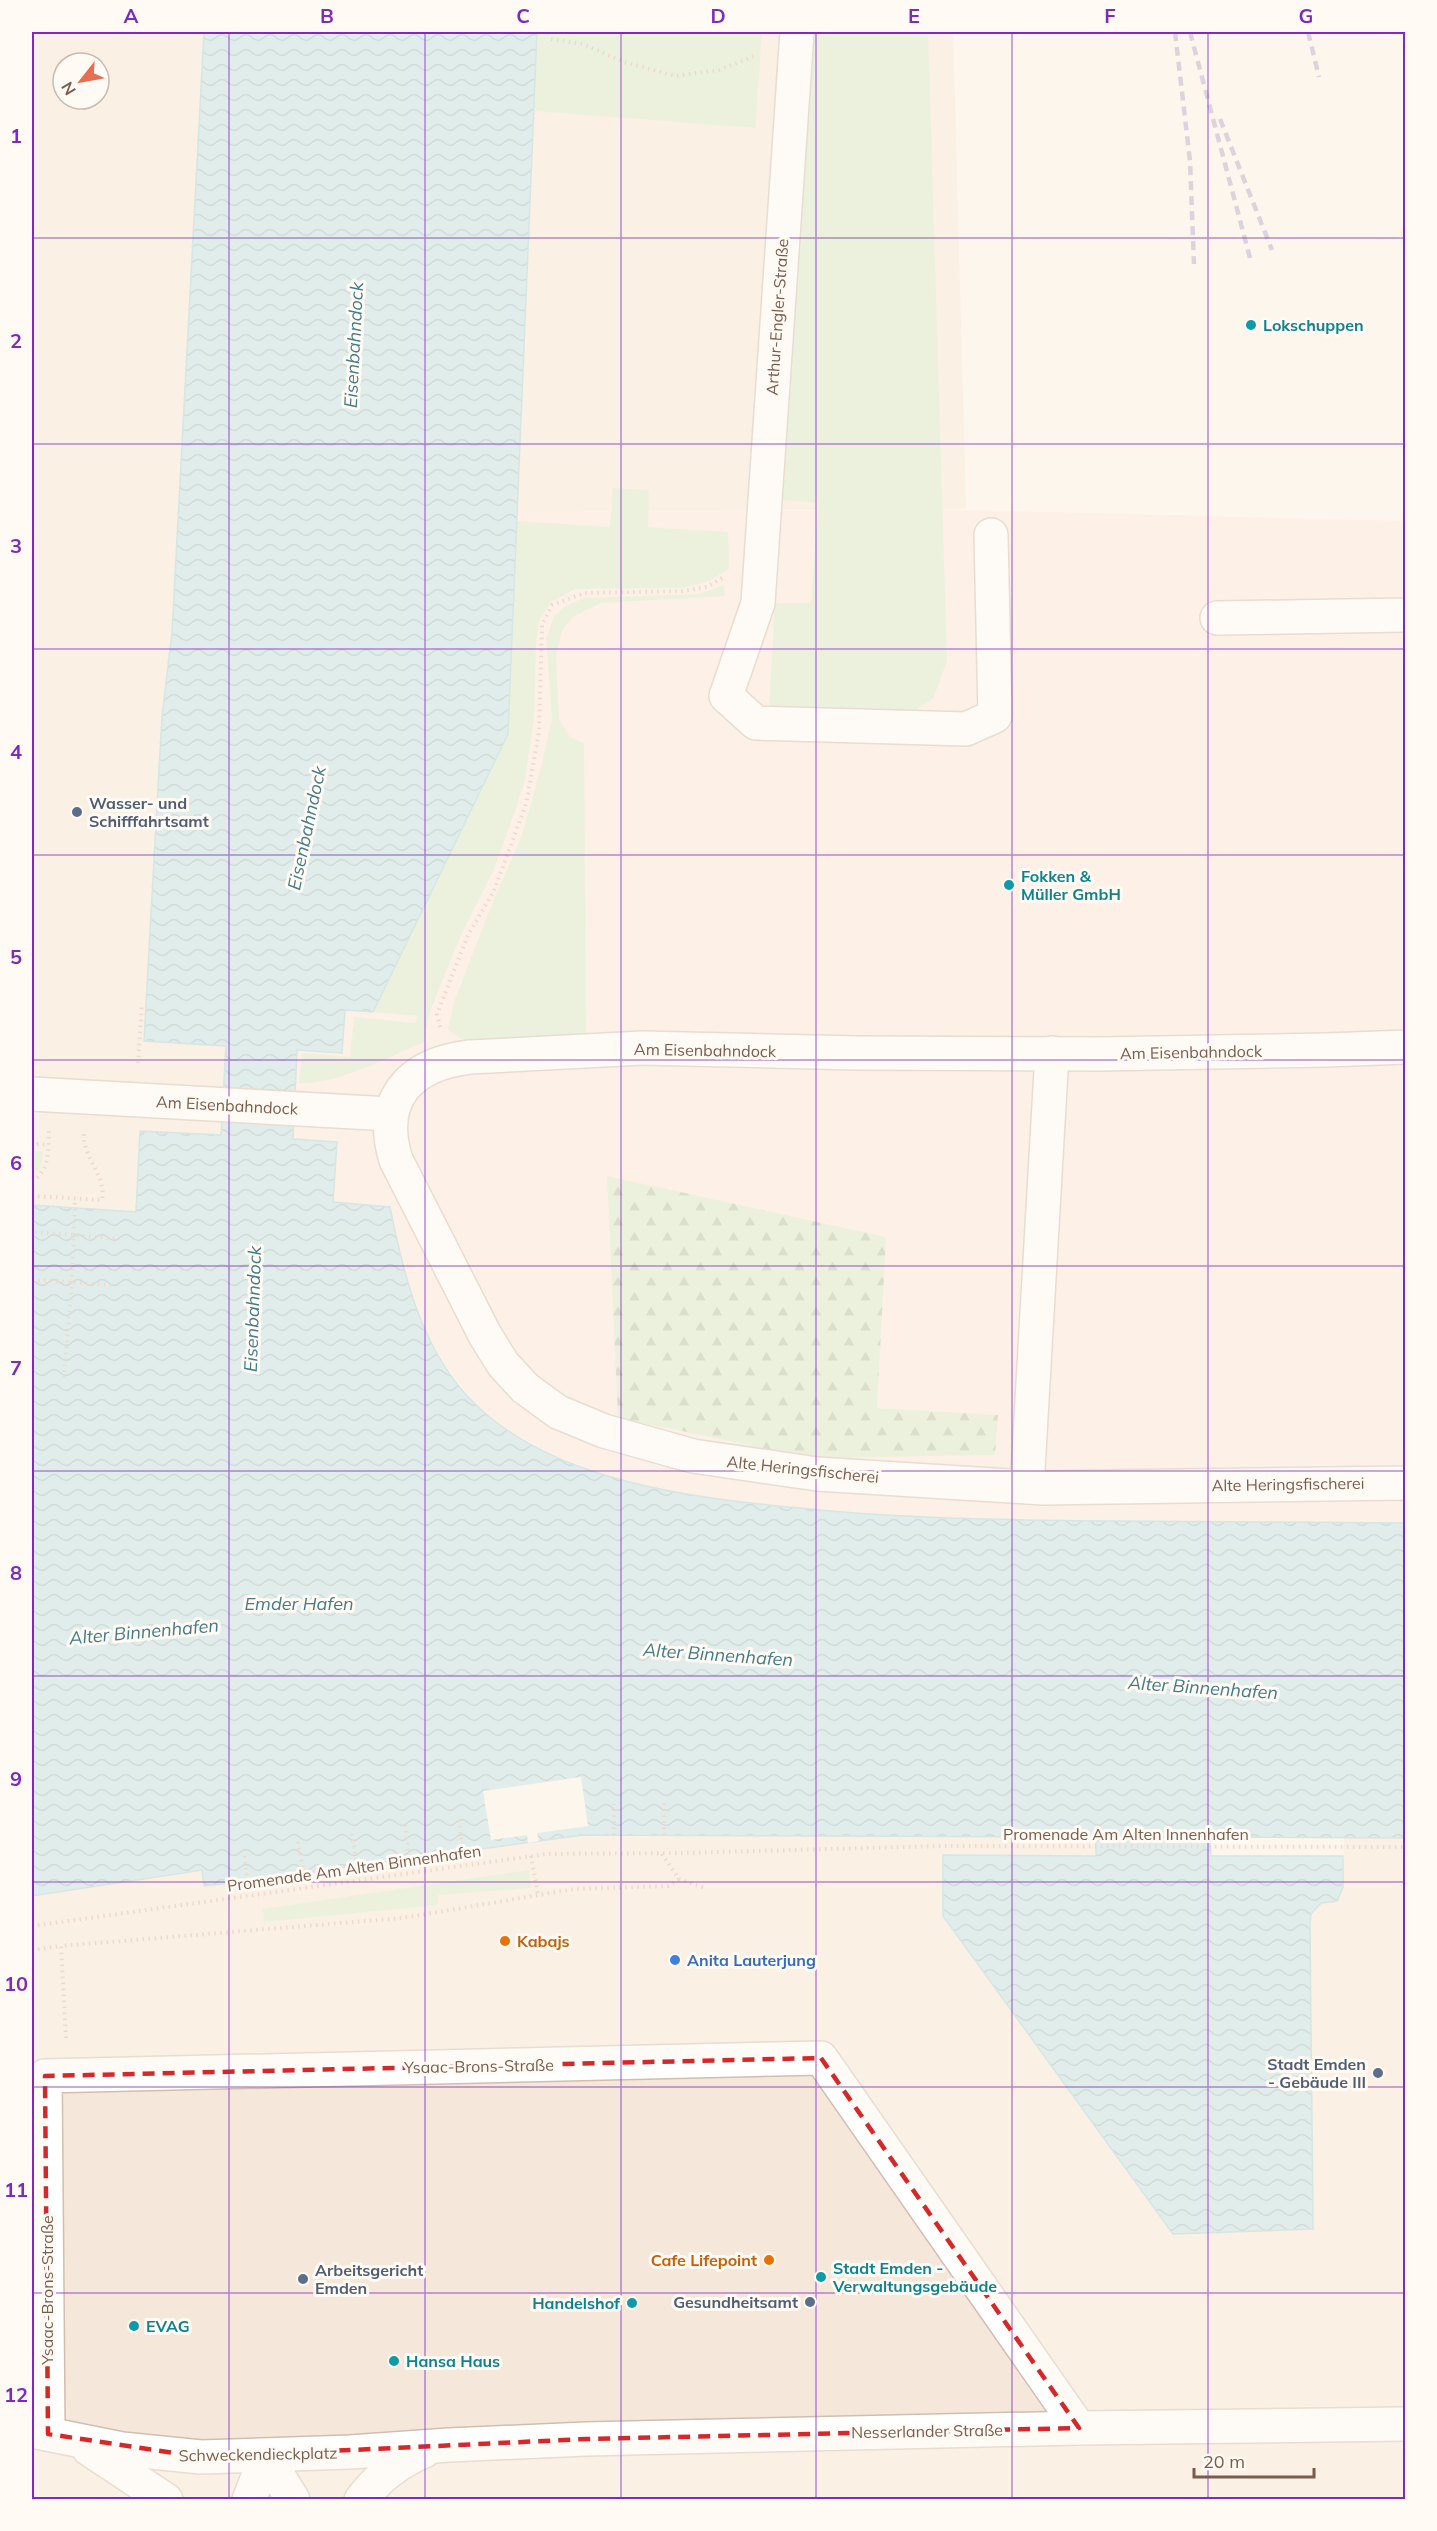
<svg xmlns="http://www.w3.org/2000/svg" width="1437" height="2531" font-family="Mulish,sans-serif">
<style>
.residential{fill:#f5e8da;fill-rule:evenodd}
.commercial{fill:#fde8e0}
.green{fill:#d8ecc9}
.forest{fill:url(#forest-firs)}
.water{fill:url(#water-waves);stroke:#a5d3da;stroke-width:1.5}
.pier{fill:#fdf6ec}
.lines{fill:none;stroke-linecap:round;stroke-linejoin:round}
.minor-casing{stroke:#d1beb0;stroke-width:36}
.path{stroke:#d9b8a5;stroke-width:4;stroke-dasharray:1.5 4.5;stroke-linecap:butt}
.minor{stroke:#fff;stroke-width:33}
.rail{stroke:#b9a8c9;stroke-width:4.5;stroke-dasharray:9 6;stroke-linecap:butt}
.marked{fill:none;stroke:#d62828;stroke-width:4.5;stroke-dasharray:12 8;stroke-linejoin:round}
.grid{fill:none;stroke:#7b2cbf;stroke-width:1.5;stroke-opacity:0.55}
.culture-dot{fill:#0f9aa8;stroke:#fffaf3;stroke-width:2}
.service-dot{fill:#5c6f8a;stroke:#fffaf3;stroke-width:2}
.food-dot{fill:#e8710a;stroke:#fffaf3;stroke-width:2}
.shop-dot{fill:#3f7fe0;stroke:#fffaf3;stroke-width:2}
.labels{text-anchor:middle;stroke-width:6;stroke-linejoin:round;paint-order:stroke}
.street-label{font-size:16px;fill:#7a5c4d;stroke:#fffaf3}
.culture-label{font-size:16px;font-weight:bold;fill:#0d838f;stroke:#fffaf3;text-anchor:start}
.service-label{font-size:16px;font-weight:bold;fill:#4e5e75;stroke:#fffaf3;text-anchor:start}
.food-label{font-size:16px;font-weight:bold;fill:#c56008;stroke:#fffaf3;text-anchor:start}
.shop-label{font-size:16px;font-weight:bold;fill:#366cbe;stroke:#fffaf3;text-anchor:start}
.water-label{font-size:18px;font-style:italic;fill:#437c86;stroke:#fffaf3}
.neatline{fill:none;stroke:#7b2cbf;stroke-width:2}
.grid-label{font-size:20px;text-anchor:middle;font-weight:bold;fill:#7b2cbf}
</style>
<defs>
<pattern id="forest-firs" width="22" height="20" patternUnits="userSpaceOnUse" patternTransform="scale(1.5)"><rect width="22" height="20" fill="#d8ecc9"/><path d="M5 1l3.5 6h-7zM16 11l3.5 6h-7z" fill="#b4c2a5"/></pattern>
<pattern id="water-waves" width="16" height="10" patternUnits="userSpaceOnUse" patternTransform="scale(1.5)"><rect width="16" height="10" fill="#bfe3e8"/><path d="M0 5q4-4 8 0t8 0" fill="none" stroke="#a0bbbe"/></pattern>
</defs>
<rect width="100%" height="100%" fill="#fdf6ec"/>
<g class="residential">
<path d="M32 32H204L172 633 162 717 144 1041 226 1046 221 1135 140 1131 136 1212 32 1205ZM63 63H99V99H63Z"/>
<path d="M537 32H953L966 509 518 512Z"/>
<path d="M583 1835 1096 1837V1856L943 1855 1172 2234 1313 2229 1311 1914 1321 1903 1337 1901 1343 1887 1344 1837 1405 1838V2499L32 2500V1896L203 1870 204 1886 247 1881Z"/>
</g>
<path class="commercial" d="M965 510 1405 521V1523L1026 1521 857 1514 720 1501 660 1489 600 1474 548 1452 505 1429 474 1403 446 1366 419 1319 401 1264 390 1207 333 1202 336 1142 293 1139 297 1050 345 1010 508 734 518 512Z"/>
<g class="green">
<path d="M538 32H762L755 128 533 111Z"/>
<path d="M814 32H928L947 661 933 699 914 711 769 708 775 603H811L818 503 783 500Z"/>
<path d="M613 488 649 490 648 527 728 532 729 569 709 581 684 588 575 589 551 602 539 621 536 645 534 720 525 779 516 809 494 869 460 937 430 1011 424 1042C394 1055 331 1087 299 1083L302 1053 350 1057 354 1017 416 1023 417 1016 373 1012 508 734 517 521 610 527Z"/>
<path d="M724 585 725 596 601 603 574 616 562 630 556 656 559 719 570 737 584 743 586 1035 466 1042 448 1030 454 1002 492 904 522 835 542 763 552 718 546 639 554 616 564 607 583 598 699 594Z"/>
<path d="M34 1151 43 1152C42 1162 41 1170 32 1176V1153Z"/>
<path d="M529 1870 531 1888 438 1895V1905L264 1922 263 1909Z"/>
</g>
<path class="forest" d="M607 1176 886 1237 877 1408 998 1415 995 1455 812 1458 618 1418Z"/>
<path class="water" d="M204 32H537L508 734 373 1012 345 1010 342 1053 297 1050 293 1139 337 1142 333 1202 390 1207C404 1277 422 1352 475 1404 555 1482 693 1498 800 1508 905 1519 1011 1520 1117 1521 1213 1522 1309 1522 1405 1523V1838L1210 1837 1211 1856H1343V1887L1337 1901 1321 1903 1311 1914 1310 1923 1313 2229 1173 2234 943 1916V1855L1096 1856V1837L583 1835 247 1881 204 1886 202 1870 32 1896V1205L136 1212 140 1131 221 1135 226 1046 144 1041 162 717 172 633Z"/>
<path class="pier" d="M581 1777 588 1826 537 1833 539 1841 528 1843 527 1835 491 1840 483 1791Z"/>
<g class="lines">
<defs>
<g id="minor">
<path d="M797 32 758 603 726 696 756 723 966 729 995 716 991 535"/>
<path d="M1217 618 1406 615"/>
<path d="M1406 1047 1326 1050 1100 1054 857 1053 642 1048 470 1057C410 1064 377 1099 396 1160L485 1335 503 1364 525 1388 558 1412 604 1431 693 1456 817 1474 1043 1488 1406 1483"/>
<path d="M32 1094 390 1114"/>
<path d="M1027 1487 1052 1053"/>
<path d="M32 2431 122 2449 201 2457 350 2452 449 2445 586 2439 1079 2428 1406 2424"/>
<path d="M48 2434 45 2076 821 2058 1079 2428"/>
<path d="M89 2449 166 2500"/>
<path d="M266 2456 293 2500"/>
<path d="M249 2500 266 2456"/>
<path d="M361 2500C378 2477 398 2462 424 2451"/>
</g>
</defs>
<use href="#minor" class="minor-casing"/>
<g class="path">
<path d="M551 39 583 44 624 62 675 76 719 70 757 55"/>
<path d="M440 1027 437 1014 468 935 494 891 526 804 539 732 542 625 552 605 585 593 682 591 707 587 722 578"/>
<path d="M138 1063 142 1003"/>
<path d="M32 1148 38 1144 48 1145"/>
<path d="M32 1181C50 1171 48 1150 49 1131"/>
<path d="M32 1196 102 1200C107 1176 82 1158 84 1133"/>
<path d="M35 1232 119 1239"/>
<path d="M32 1280 114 1285"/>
<path d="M64 1378 72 1283 75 1199"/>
<path d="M459 1820 462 1852"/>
<path d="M405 1825 409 1859"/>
<path d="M352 1834 357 1866"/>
<path d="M614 1835V1804"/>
<path d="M664 1835V1801"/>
<path d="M298 1842 304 1874"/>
<path d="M244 1850 247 1881"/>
<path d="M662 1854 679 1879 705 1888"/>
<path d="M531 1856 538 1895"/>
<path d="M32 1926 547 1854 681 1853 942 1846 1406 1847"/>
<path d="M32 1950 61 1946"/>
<path d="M66 2038 61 1946 402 1918 575 1889 668 1886 679 1879"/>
</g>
<use href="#minor" class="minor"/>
<g class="rail">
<path d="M1175 32 1190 161 1194 264"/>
<path d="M1190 32 1250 258"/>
<path d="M1308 32 1319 77"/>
<path d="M1220 119 1272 250"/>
</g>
</g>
<path d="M0 0H1437V2531H0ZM821 2058 1079 2428 586 2439 201 2457 48 2434 45 2076Z" fill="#fdf6ec" fill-opacity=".55" fill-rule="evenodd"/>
<path class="marked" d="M821 2058 1079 2428 586 2439 201 2457 48 2434 45 2076Z"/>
<path class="grid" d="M229 32V2500M425 32V2500M621 32V2500M816 32V2500M1012 32V2500M1208 32V2500M32 238H1406M32 444H1406M32 649H1406M32 855H1406M32 1060H1406M32 1266H1406M32 1471H1406M32 1676H1406M32 1882H1406M32 2087H1406M32 2293H1406"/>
<g class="culture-dot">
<circle cx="1251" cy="325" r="6"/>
<circle cx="1009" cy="885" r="6"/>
<circle cx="821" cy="2277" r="6"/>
<circle cx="632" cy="2303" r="6"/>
<circle cx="134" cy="2326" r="6"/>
<circle cx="394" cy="2361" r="6"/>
</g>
<g class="service-dot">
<circle cx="77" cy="812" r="6"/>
<circle cx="1378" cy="2073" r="6"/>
<circle cx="303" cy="2279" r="6"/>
<circle cx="810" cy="2302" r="6"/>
</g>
<g class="food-dot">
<circle cx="505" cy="1941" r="6"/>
<circle cx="769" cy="2260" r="6"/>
</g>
<circle class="shop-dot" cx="675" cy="1960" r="6"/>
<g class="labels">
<g class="street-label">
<text transform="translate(777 317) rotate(-86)" y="6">Arthur-Engler-Straße</text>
<text transform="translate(705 1050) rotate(1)" y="6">Am Eisenbahndock</text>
<text transform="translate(1191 1052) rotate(-1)" y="6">Am Eisenbahndock</text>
<text transform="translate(227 1105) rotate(3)" y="6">Am Eisenbahndock</text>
<text transform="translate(803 1469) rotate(6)" y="6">Alte Heringsfischerei</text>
<text transform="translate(1288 1484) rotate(-1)" y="6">Alte Heringsfischerei</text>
<text x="1126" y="1840">Promenade Am Alten Innenhafen</text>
<text transform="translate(354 1868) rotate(-8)" y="6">Promenade Am Alten Binnenhafen</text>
<text transform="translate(479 2066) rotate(-1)" y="6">Ysaac-Brons-Straße</text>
<text transform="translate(47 2290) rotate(-90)" y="6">Ysaac-Brons-Straße</text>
<text transform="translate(927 2431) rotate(-1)" y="6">Nesserlander Straße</text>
<text transform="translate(258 2454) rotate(-1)" y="6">Schweckendieckplatz</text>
</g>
<g class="culture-label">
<text x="1263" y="331">Lokschuppen</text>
<text x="1021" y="882">Fokken &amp;<tspan x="1021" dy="18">Müller GmbH</tspan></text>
<text x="833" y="2274">Stadt Emden -<tspan x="833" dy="18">Verwaltungsgebäude</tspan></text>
<text x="620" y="2309" text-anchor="end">Handelshof</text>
<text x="146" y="2332">EVAG</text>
<text x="406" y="2367">Hansa Haus</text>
</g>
<g class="service-label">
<text x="89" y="809">Wasser- und<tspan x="89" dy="18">Schifffahrtsamt</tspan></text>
<text x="1366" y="2070" text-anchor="end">Stadt Emden<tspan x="1366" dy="18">- Gebäude III</tspan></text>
<text x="315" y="2276">Arbeitsgericht<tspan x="315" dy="18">Emden</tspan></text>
<text x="798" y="2308" text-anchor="end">Gesundheitsamt</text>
</g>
<g class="food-label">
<text x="517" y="1947">Kabajs</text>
<text x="757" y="2266" text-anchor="end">Cafe Lifepoint</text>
</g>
<g class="shop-label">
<text x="687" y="1966">Anita Lauterjung</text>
</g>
<g class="water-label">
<text transform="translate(354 345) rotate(-87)" y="6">Eisenbahndock</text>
<text transform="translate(307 828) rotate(-78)" y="6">Eisenbahndock</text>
<text transform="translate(253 1309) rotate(-88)" y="6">Eisenbahndock</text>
<text x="299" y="1610">Emder Hafen</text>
<text transform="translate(144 1632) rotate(-5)" y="6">Alter Binnenhafen</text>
<text transform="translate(718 1655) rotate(4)" y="6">Alter Binnenhafen</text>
<text transform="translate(1203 1688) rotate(4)" y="6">Alter Binnenhafen</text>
</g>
</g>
<rect width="1437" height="2531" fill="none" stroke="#fffaf3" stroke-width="66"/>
<g transform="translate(81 81) rotate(239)"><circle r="28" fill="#fffaf3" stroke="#cabbb1" stroke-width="1.5"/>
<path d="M0-4.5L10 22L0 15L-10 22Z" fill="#e76f51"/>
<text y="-9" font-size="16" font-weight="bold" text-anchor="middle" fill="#7a5c4d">N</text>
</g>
<path d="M1194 2468v9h120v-9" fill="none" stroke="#7a5c4d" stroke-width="3"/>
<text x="1203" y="2468" font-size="18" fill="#7a5c4d" stroke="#fffaf3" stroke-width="4.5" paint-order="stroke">20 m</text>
<rect x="33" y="33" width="1371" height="2465" class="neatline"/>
<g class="grid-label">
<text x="131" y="23">A</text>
<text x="327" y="23">B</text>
<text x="523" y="23">C</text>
<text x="718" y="23">D</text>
<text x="914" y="23">E</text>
<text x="1110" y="23">F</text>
<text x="1306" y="23">G</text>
<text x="16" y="143">1</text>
<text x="16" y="348">2</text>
<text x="16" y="553">3</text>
<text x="16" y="759">4</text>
<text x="16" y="964">5</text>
<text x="16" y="1170">6</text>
<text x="16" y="1375">7</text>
<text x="16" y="1580">8</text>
<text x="16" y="1786">9</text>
<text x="16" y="1991">10</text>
<text x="16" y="2197">11</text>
<text x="16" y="2402">12</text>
</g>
</svg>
